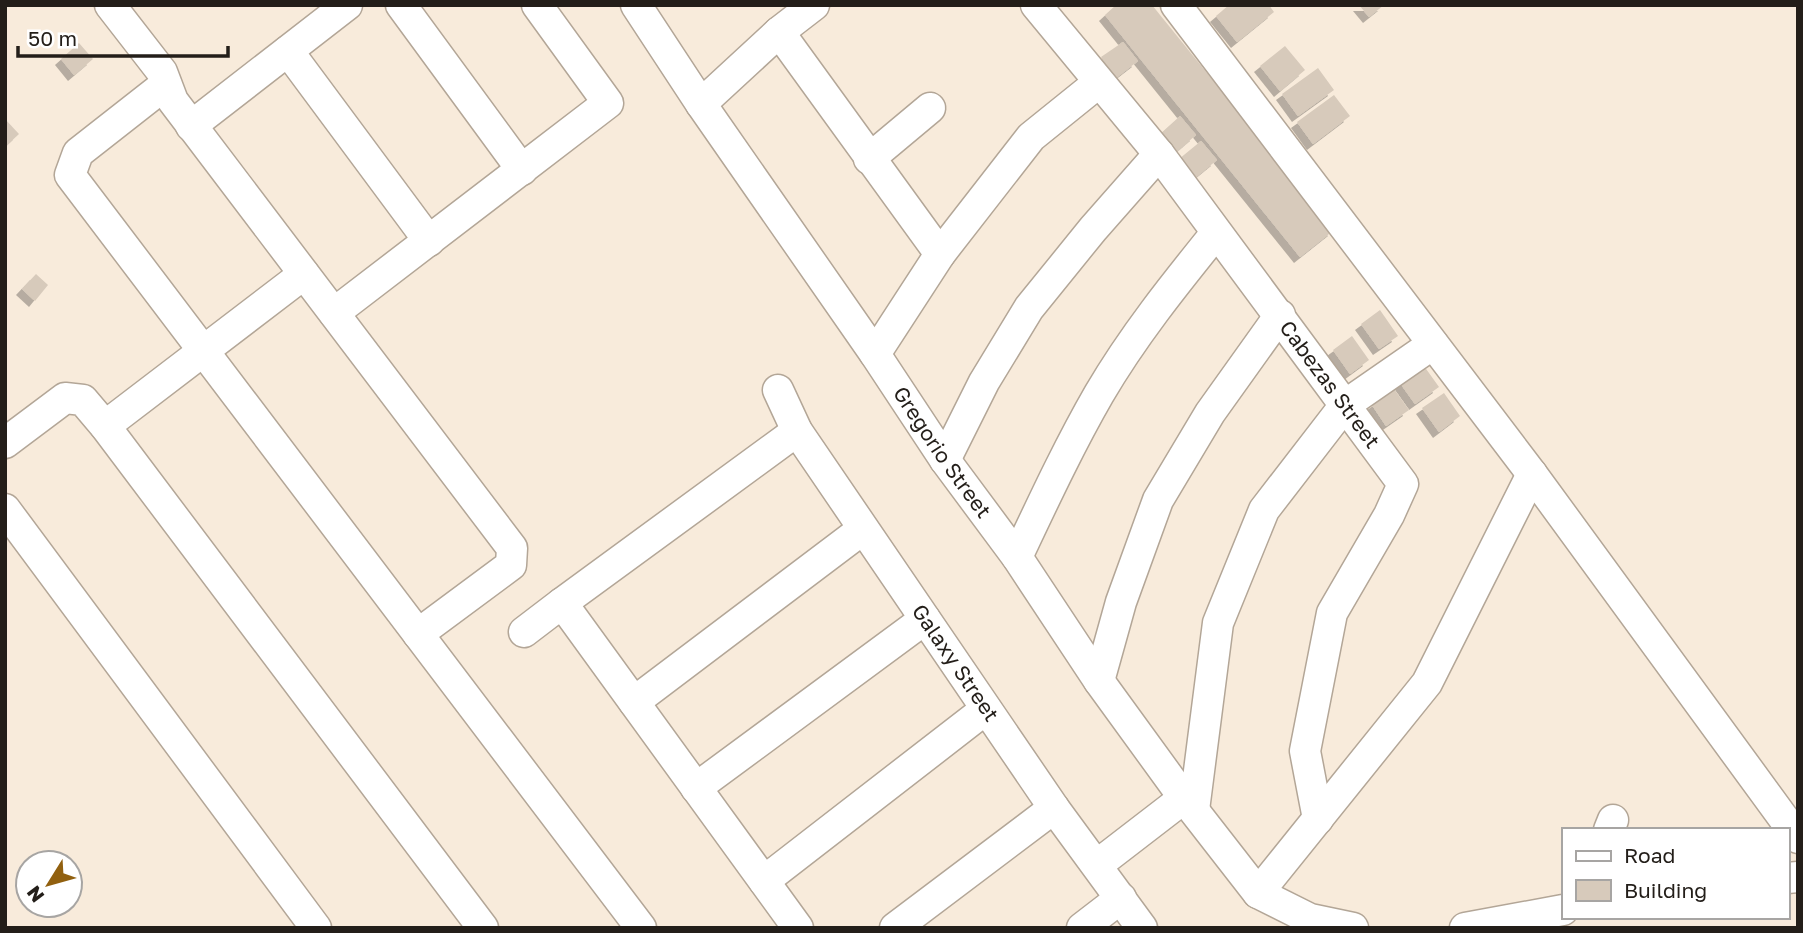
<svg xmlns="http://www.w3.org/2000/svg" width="1803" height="933" font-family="'Golos Text',sans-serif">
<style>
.building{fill:#d7cabb;filter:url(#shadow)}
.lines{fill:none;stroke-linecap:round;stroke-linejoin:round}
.street-casing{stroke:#b3a697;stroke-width:33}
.street{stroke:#fff;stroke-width:30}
.labels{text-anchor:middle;stroke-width:6;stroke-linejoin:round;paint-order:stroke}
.street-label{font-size:21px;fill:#231e19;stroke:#fff}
</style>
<defs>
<filter id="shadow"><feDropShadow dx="-6" dy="6" stdDeviation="0" flood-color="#0004"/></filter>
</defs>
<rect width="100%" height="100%" fill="#f8ebdb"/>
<g class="building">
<path d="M1116 5H1152L1334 230 1300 257 1105 15Z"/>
<path d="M1229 5H1269L1274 12 1237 42 1216 16Z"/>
<path d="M1359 5H1384L1369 17Z"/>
<path d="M1123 42 1138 61 1116 78 1101 57Z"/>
<path d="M79 43 93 59 74 75 61 59Z"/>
<path d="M1285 46 1305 70 1280 91 1260 66Z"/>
<path d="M1318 68 1334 90 1298 116 1282 94Z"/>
<path d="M1334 95 1350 116 1313 144 1297 122Z"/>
<path d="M1180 116 1196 135 1175 153 1159 135Z"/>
<path d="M5 119 19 134 5 147Z"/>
<path d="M1201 141 1217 160 1195 178 1179 159Z"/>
<path d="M36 274 48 285 35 301 22 289Z"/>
<path d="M1380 310 1398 336 1379 349 1361 324Z"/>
<path d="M1352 336 1369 360 1350 374 1333 350Z"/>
<path d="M1424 366 1439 387 1415 404 1400 383Z"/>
<path d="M1394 389 1409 410 1386 426 1372 405Z"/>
<path d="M1444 393 1460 416 1439 432 1422 408Z"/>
</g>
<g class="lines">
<defs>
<g id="street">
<path d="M110 5 162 72 173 101 512 548 511 565 418 634"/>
<path d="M401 5 522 170"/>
<path id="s1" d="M636 5 701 104 875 354 945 460 1017 557 1099 681 1184 798 1258 893 1310 919 1353 928"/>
<path id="s2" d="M1036 5 1159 154 1403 484 1389 515 1332 613 1305 751 1318 819"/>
<path d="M1176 5 1532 474 1798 838"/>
<path d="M779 32 940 254"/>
<path d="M288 51 429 241"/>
<path d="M166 84 78 153 70 175 641 928"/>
<path d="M701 104 779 32 814 5"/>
<path d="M191 126 347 5"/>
<path d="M869 159 930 108"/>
<path d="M334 313 608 103 537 5"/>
<path d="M875 354 940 254 1031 137 1098 83"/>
<path id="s3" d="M778 390 797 431 1054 808 1142 928"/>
<path d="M105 426 304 274"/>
<path d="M5 443 65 398 83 400 105 426 483 928"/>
<path d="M945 460 984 382 1029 308 1093 229 1159 154"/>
<path d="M5 509 316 928"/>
<path d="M1017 557C1043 502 1069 446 1099 394 1133 336 1174 285 1216 233"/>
<path d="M562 603 797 431"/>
<path d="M524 632 562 603 798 928"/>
<path d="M1099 681 1121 602 1158 500 1210 413 1280 315"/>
<path d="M634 702 863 529"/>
<path d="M696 788 925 619"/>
<path d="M1194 810 1218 623 1264 510 1345 405 1433 344"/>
<path d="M1609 830 1613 820"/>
<path d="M1097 865 1184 798"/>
<path d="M1787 878 1798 877"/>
<path d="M764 881 986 709"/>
<path d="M1258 893 1427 683 1532 474"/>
<path d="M895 928 1054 808"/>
<path d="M1082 928 1121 898"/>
<path d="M1465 928 1563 910"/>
</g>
</defs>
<use href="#street" class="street-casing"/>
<use href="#street" class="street"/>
</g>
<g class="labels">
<g class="street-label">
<text dy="7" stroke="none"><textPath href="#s2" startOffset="480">Cabezas Street</textPath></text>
<text dy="7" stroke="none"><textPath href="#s1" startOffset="542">Gregorio Street</textPath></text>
<text dy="7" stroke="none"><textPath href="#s3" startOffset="326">Galaxy Street</textPath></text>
</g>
</g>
<rect width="1803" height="933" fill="none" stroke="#231e19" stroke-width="14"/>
<rect x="1562" y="828" width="228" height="91" fill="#ffffff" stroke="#a7a5a3" stroke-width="2"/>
<rect x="1576" y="851" width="35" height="10" fill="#ffffff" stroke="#a7a5a3" stroke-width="2"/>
<text x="1624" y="863" font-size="21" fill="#231e19">Road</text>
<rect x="1576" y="880" width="35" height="21" fill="#d7cabb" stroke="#a7a5a3" stroke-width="2"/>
<text x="1624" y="898" font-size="21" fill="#231e19">Building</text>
<g transform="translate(49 884) rotate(233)"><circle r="33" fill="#ffffff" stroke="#a7a5a3" stroke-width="2"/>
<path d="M0-5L12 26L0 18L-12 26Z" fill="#91600f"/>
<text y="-10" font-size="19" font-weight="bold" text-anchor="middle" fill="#231e19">N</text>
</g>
<path d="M18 46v10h210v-10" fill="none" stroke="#231e19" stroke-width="3.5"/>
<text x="28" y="46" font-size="21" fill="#231e19" stroke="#ffffff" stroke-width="5" paint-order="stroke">50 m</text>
</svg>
